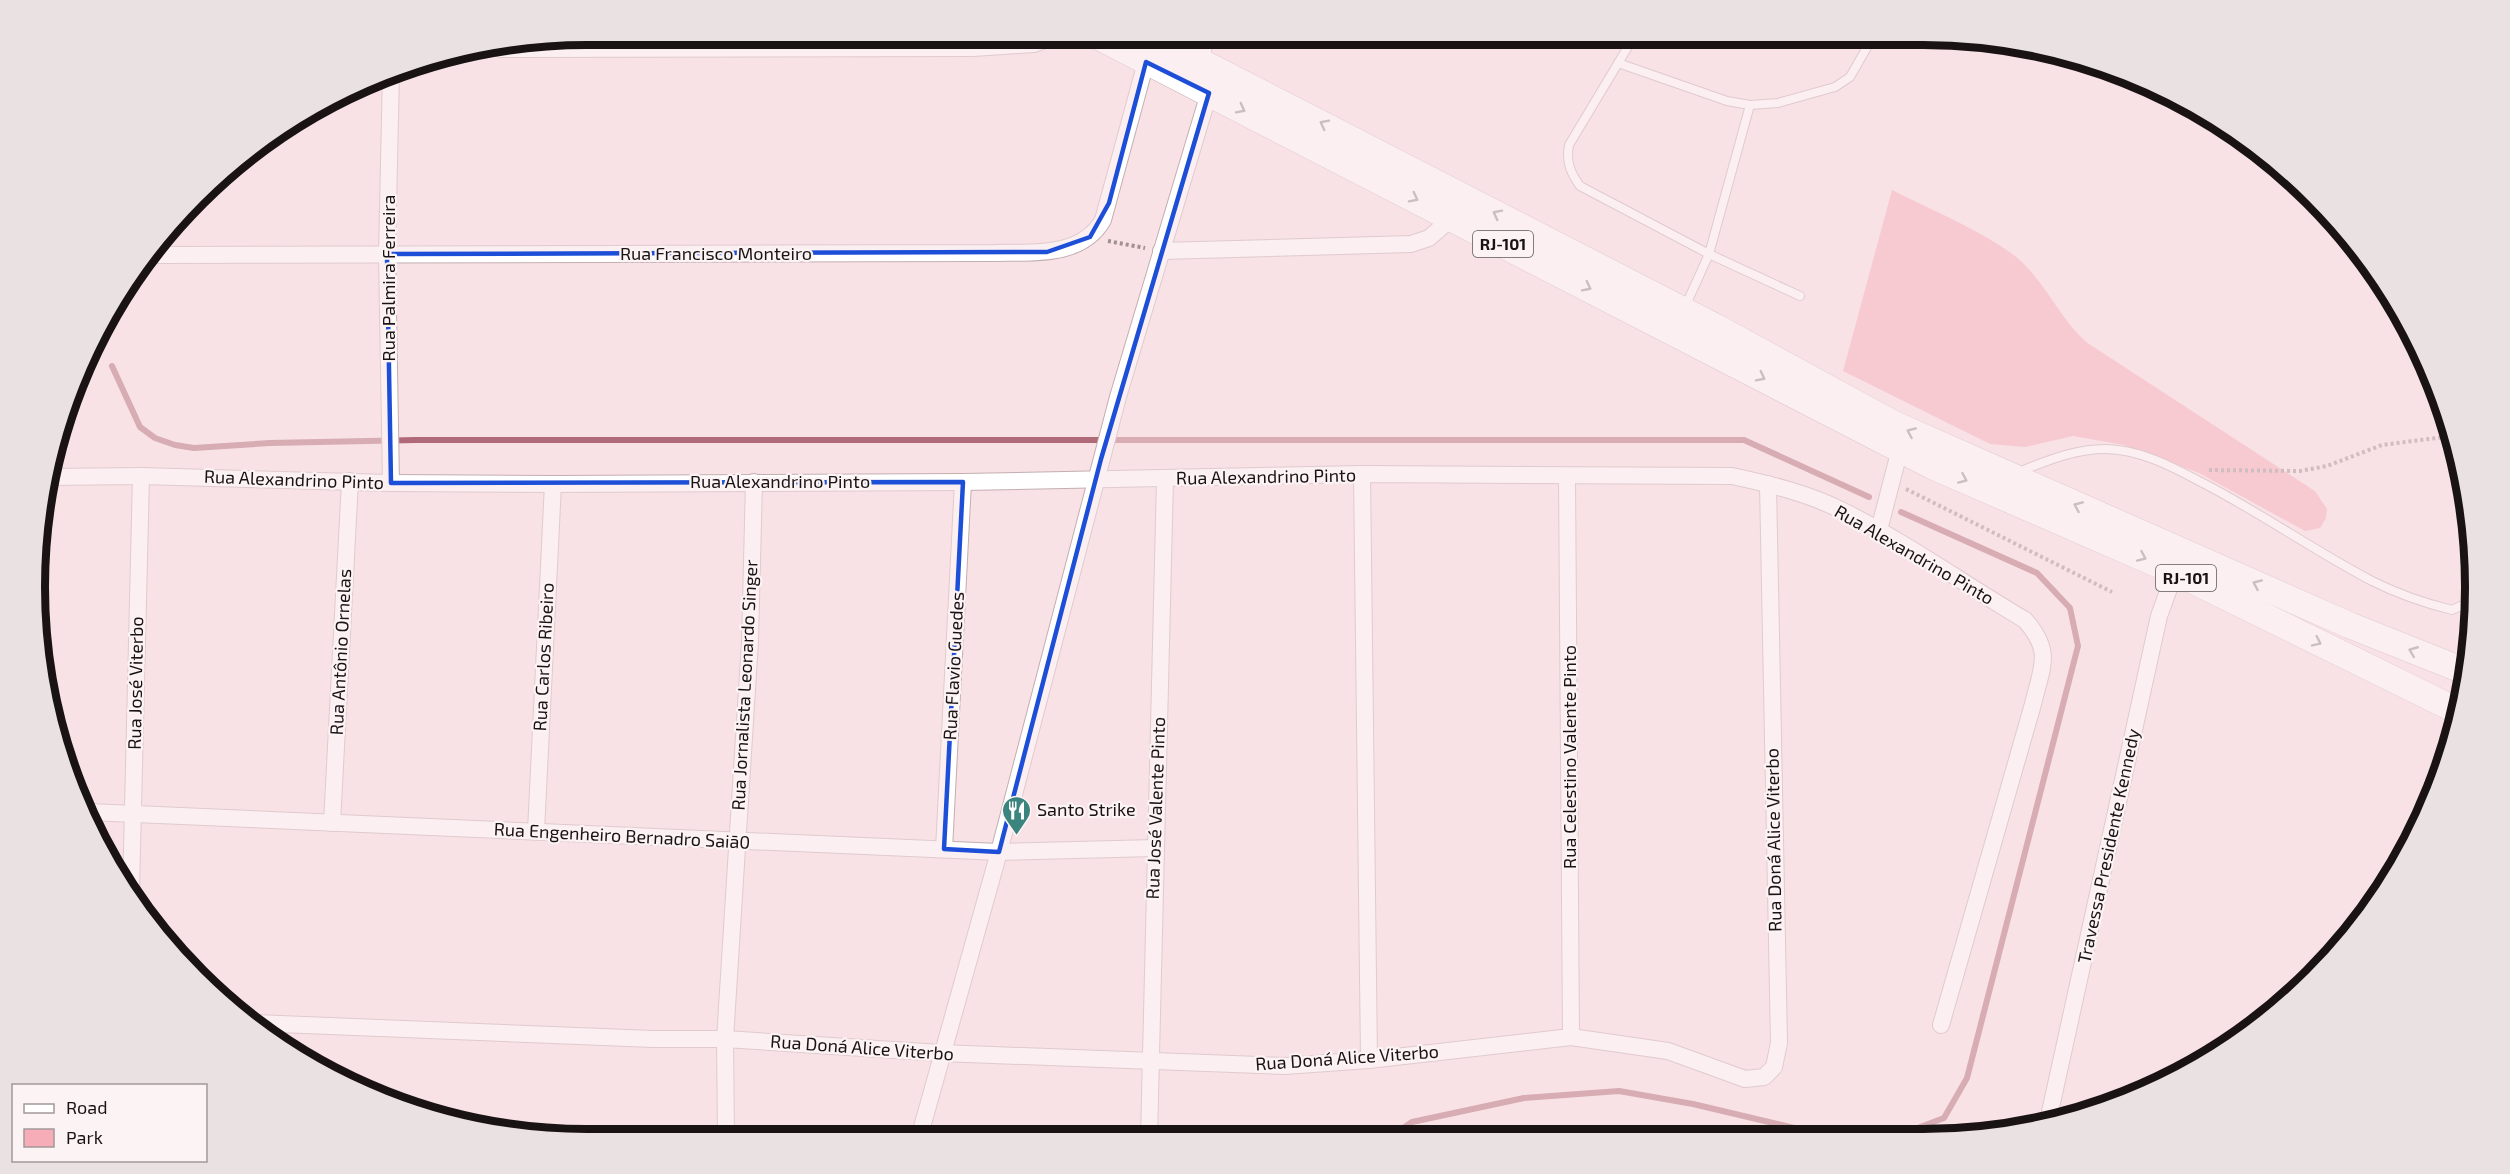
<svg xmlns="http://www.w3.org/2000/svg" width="2510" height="1174" font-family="'Exo 2',sans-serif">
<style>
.green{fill:#f6adb8}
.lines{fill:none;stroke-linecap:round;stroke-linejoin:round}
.stream{stroke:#b06a77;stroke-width:6}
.lane-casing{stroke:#c3aeb1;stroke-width:10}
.street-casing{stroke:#c3aeb1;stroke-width:18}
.primary-casing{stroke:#c3aeb1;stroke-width:27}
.path{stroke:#a09092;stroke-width:4;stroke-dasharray:3 3;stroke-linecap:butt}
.lane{stroke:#fff;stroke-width:8}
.street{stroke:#fff;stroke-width:16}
.primary{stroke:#fff;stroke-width:26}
.oneway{stroke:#989595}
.marked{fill:none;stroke:#1d4ed8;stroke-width:4.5;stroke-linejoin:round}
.labels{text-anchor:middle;stroke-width:4.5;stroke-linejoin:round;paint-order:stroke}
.shield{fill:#fcf3f4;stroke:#5e5657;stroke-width:1.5}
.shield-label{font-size:16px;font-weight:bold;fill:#1a1314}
.street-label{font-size:18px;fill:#1a1314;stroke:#fcf3f4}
.poi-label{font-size:18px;fill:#1a1314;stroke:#fcf3f4;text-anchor:start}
.rim{fill:none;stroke:#1a1314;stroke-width:8}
</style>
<rect width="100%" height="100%" fill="#f8e2e5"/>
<path class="green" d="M1892 190C1929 209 1994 236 2022 262 2047 286 2060 318 2086 342L2315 491 2327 509 2326 518 2320 528 2305 531 2199 473 2124 445 2073 436 2025 447 1990 444 1843 371Z"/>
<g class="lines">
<g class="stream">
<path d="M112 366 140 427 155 438 175 445 194 448 270 443 416 440H1744L1869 497"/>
<path d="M1899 1135 1944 1118 1967 1078 2078 646 2070 608 2037 573 1901 512"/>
<path d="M1390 1137 1412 1122 1524 1098 1619 1091 1693 1104 1824 1135"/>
</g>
<defs>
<g id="lane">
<path d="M1635 35 1569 145C1566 162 1570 172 1580 186L1709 254 1800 296"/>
<path d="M1618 63 1727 101 1750 105 1778 103 1835 87 1850 77 1874 35"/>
<path d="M1685 307 1709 254 1750 105"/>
<path d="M2018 472C2047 461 2074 449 2105 449 2138 449 2171 466 2199 481 2258 511 2313 550 2372 581 2398 594 2424 603 2452 610L2474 600"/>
</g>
<g id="street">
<path d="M501 49 973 48 1034 44 1057 35"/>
<path d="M1200 61 1207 35"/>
<path d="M391 72 387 254 391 483"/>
<path d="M1161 251 1411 244 1429 238 1452 218"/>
<path d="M154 255 994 253C1032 252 1081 258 1103 220L1146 62"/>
<path d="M1362 474 1369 1060"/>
<path d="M1567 476 1571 1037"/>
<path d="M46 477 141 476 391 483 553 484 963 482 1362 474 1732 476C1769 484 1807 493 1841 510 1904 541 1964 584 2025 620 2053 652 2042 666 2033 704L1941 1025"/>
<path d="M1879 530 1900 449"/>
<path d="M89 812 999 852 1155 848"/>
<path d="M332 823 350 481"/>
<path d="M536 831 553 484"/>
<path d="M944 849 963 482"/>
<path d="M131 891 141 476"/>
<path d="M255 1023 653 1039H725L941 1053 1285 1066 1369 1060 1571 1037 1668 1051 1745 1079 1764 1077 1774 1067 1779 1043 1768 484"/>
<path d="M2048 1121 2159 616 2175 572"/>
<path d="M919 1138 999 852 1118 397 1209 93"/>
<path d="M1149 1138 1165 479"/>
<path d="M726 1139 725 1039 750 642 754 482"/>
</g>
<g id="primary">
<path d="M1095 35 1932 466 2175 572 2460 712"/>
<path d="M1149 35 1716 327 1894 424 2349 625 2467 672"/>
</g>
</defs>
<use href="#lane" class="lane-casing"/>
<use href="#street" class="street-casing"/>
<use href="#primary" class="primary-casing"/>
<g class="path">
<path d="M1108 241 1145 248"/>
<path d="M2209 470 2300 471 2327 466 2382 445 2452 436"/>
<path d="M1906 489 2112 592"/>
</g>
<use href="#lane" class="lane"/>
<use href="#street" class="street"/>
<use href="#primary" class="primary"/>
</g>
<defs><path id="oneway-chevron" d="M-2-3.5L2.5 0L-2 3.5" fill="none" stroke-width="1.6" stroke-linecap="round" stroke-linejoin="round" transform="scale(1.5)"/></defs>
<g class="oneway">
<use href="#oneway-chevron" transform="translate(1241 109) rotate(27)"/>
<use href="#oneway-chevron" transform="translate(1324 124) rotate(-153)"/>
<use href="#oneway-chevron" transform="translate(1414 198) rotate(27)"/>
<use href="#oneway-chevron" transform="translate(1497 214) rotate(-153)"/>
<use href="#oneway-chevron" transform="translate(1587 287) rotate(27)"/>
<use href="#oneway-chevron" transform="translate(1761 377) rotate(27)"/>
<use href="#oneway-chevron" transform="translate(1911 432) rotate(-156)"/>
<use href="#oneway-chevron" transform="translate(1963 479) rotate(24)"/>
<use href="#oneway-chevron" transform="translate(2078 506) rotate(-156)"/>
<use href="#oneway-chevron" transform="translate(2142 557) rotate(24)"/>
<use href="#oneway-chevron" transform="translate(2257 584) rotate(-156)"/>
<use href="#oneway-chevron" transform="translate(2317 642) rotate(26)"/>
<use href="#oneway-chevron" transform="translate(2413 651) rotate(-158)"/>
</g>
<path d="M0 0H2510V1174H0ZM1146 62 1209 93 1101 459 999 852 944 849 963 482 391 483 387 254 1047 252 1090 237 1109 203Z" fill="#f8e2e5" fill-opacity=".55" fill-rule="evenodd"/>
<path class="marked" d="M1146 62 1209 93 1101 459 999 852 944 849 963 482 391 483 387 254 1047 252 1090 237 1109 203Z"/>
<defs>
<symbol id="restaurant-pin" viewBox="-11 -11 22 30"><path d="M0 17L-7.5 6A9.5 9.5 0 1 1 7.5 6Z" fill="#3c847e" stroke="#fcf3f4"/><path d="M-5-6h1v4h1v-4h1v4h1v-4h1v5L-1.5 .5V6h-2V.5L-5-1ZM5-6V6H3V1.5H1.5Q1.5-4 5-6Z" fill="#fff"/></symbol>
</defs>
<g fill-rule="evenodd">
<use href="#restaurant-pin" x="1000" y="794" width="33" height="45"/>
</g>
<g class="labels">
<g class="shield">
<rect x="1473" y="231" width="60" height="26" rx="4.5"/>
<rect x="2156" y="565" width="60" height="26" rx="4.5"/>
</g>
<g class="shield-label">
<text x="1503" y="250">RJ-101</text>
<text x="2186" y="584">RJ-101</text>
</g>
<g class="street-label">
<text x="716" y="260">Rua Francisco Monteiro</text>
<text transform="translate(389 278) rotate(-90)" y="6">Rua Palmira Ferreira</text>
<text transform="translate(1266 477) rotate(-1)" y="6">Rua Alexandrino Pinto</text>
<text transform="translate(294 480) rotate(2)" y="6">Rua Alexandrino Pinto</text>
<text x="780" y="488">Rua Alexandrino Pinto</text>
<text transform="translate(1914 555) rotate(30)" y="6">Rua Alexandrino Pinto</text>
<text transform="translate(341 652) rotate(-87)" y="6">Rua Antônio Ornelas</text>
<text transform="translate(544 657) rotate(-87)" y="6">Rua Carlos Ribeiro</text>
<text transform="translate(954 666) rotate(-87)" y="6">Rua Flavio Guedes</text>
<text transform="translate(136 683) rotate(-89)" y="6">Rua José Viterbo</text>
<text transform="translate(745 685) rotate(-87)" y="6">Rua Jornalista Leonardo Singer</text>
<text transform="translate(1570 757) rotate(-90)" y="6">Rua Celestino Valente Pinto</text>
<text transform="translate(1156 808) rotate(-88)" y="6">Rua José Valente Pinto</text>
<text transform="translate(622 836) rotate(3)" y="6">Rua Engenheiro Bernadro Saiā0</text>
<text transform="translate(1774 840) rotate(-91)" y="6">Rua Doná Alice Viterbo</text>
<text transform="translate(2109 846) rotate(-78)" y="6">Travessa Presidente Kennedy</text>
<text transform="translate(862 1048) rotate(4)" y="6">Rua Doná Alice Viterbo</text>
<text transform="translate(1347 1058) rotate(-4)" y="6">Rua Doná Alice Viterbo</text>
</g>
<g class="poi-label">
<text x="1037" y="816">Santo Strike</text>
</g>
</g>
<path d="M0 0H2510V1174H0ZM587 45H1923A542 542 0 0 1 2465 587V587A542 542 0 0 1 1923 1129H587A542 542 0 0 1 45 587V587A542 542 0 0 1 587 45Z" fill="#eae1e2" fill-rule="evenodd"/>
<path class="rim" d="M587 45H1923A542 542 0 0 1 2465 587V587A542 542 0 0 1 1923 1129H587A542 542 0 0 1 45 587V587A542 542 0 0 1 587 45Z"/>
<rect x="12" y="1084" width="195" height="78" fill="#fcf3f4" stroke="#a2999a" stroke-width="1.5"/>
<rect x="24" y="1104" width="30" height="9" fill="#ffffff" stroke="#a2999a" stroke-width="1.5"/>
<text x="66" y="1114" font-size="18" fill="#1a1314">Road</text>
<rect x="24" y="1129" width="30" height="18" fill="#f6adb8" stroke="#a2999a" stroke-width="1.5"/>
<text x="66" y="1144" font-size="18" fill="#1a1314">Park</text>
</svg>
